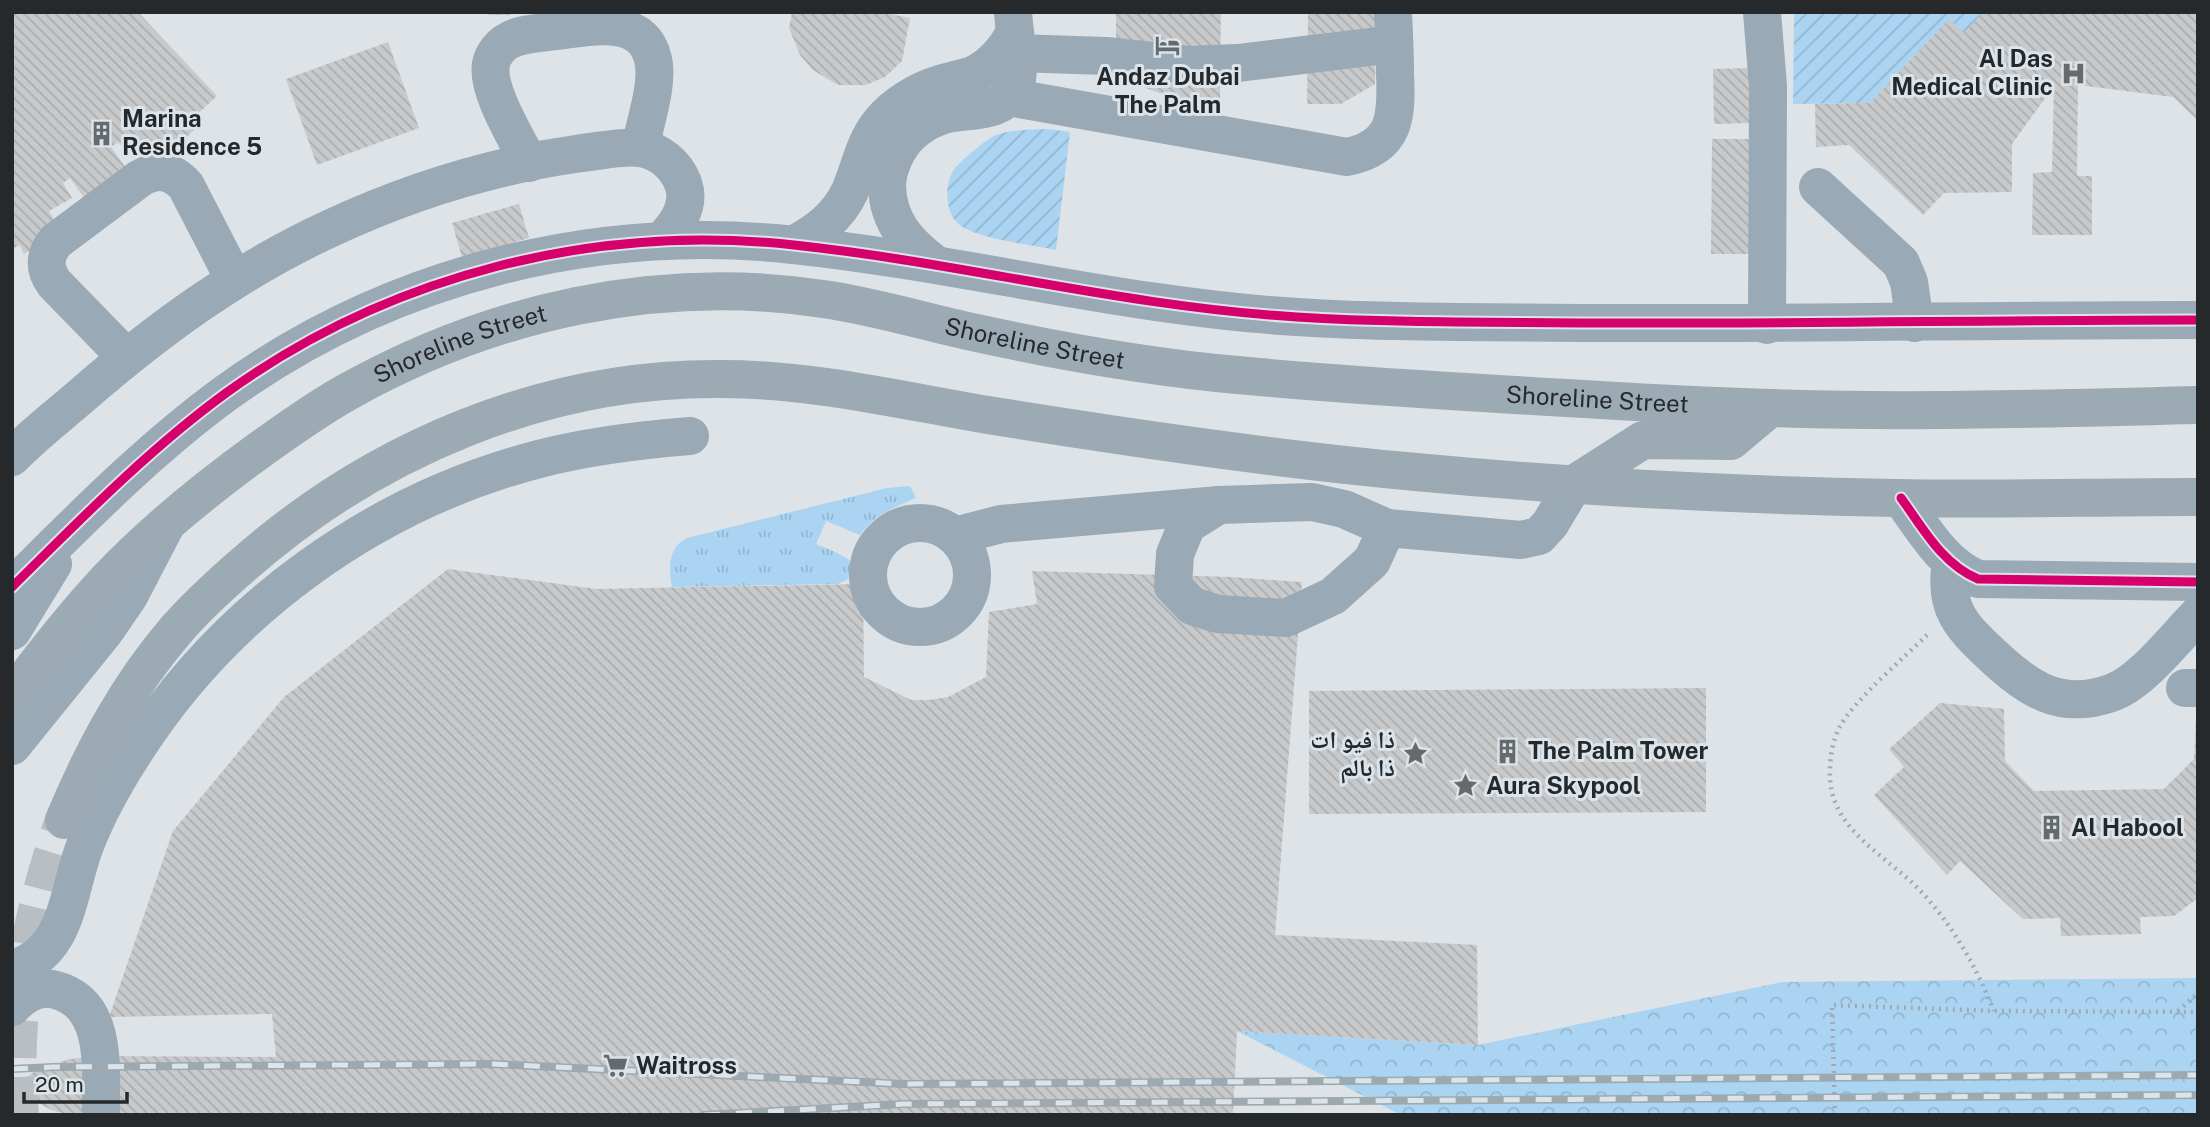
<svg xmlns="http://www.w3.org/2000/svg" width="2210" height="1127" font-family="'Public Sans','Noto Naskh Arabic',sans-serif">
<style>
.grass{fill:url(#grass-tufts)}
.park{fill:url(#park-crowns)}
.garden{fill:url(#garden-furrows)}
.building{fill:url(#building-back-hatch)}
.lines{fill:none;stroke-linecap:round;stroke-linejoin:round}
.major-tunnel{stroke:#b9bec2;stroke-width:38;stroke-dasharray:38 19;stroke-linecap:butt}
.path{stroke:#9faab2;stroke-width:4.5;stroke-dasharray:2 5;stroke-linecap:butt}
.minor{stroke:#99a9b5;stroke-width:38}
.major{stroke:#9caab4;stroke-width:38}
.rail-casing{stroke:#9ea8af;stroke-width:8}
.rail{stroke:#dbe4eb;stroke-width:5;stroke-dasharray:16;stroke-linecap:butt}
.cycleway-casing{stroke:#dbe4eb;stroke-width:13}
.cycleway{stroke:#d6006c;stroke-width:9}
.labels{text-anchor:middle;stroke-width:6;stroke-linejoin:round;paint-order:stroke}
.poi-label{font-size:24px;font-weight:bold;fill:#25292b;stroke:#dbe4eb;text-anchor:start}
.street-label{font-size:24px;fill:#25292b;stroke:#dbe4eb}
</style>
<defs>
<pattern id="grass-tufts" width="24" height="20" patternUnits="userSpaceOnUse" patternTransform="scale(1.75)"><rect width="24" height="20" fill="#aad4f2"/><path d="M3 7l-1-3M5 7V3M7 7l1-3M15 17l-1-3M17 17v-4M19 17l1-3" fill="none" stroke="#92b6d0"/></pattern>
<pattern id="park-crowns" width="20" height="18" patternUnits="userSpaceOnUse" patternTransform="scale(1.75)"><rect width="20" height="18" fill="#aad4f2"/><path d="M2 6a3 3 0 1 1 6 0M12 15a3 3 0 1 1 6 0" fill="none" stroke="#92b6d0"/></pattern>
<pattern id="garden-furrows" width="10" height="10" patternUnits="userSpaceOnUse" patternTransform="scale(1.75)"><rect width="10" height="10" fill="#aad4f2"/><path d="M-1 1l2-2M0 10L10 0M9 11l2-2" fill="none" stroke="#92b6d0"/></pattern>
<pattern id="building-back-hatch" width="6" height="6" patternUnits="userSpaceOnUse" patternTransform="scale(1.75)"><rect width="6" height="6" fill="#c8c9ca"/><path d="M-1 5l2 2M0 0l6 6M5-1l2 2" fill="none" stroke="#acadae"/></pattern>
</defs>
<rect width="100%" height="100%" fill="#dee3e8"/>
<path class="grass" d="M910 486 916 498C893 508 875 514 860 535L826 521 816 544C832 551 880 566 838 584L672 587C669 569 667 548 687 538L887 488Z"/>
<path class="park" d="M2198 978V1115H1401L1237 1031 1478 1045 1782 982Z"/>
<g class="garden">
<path d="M1794 12H1984L1964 33 1949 20 1870 103 1793 104Z"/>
<path d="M1048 129 1070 132 1056 250C1032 245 980 239 961 226 945 216 944 186 953 171 959 162 984 141 994 136 1009 129 1031 130 1048 129Z"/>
</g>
<g class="building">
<path d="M12 12H138L217 96 190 121 197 127 166 157 148 138 129 156 118 142 111 147 133 178 92 209 70 178 63 183 72 198 49 211 62 233 24 254 20 245 12 249Z"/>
<rect x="488" y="12" width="22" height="3"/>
<path d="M792 12H879L910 18 902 61 885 77 866 85H838L813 70 800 55 789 28Z"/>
<path d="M1116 12H1221L1220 102H1184L1116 77Z"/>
<path d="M1308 12H1376L1375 84 1341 104H1307Z"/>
<path d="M1984 12H2198V121L2173 97 2078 85 2077 176H2092V235H2032L2033 173 2052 172 2054 86 2012 144V192L1944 193 1923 215 1849 145 1816 147 1815 104 1870 103 1949 19 1964 33Z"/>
<path d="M388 42 419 128 317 165 286 79Z"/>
<path d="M1749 68 1750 123 1714 124 1713 69Z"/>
<path d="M1712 139H1753L1752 254H1711Z"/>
<path d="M519 204 529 238 462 257 452 223Z"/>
<path d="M448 569 596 589 863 584 864 677 911 700H929L948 697 986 677 989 612 1037 604 1032 571 1231 577 1302 582 1275 935 1477 945 1478 1045 1237 1031 1233 1115H70L51 1110 29 1097 23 1087 27 1077 34 1072 69 1059 105 1056 276 1057 272 1014 109 1017 173 831 284 697Z"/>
<path d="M1706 688V812L1309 814V691Z"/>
<path d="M1940 703 2004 709 2005 761 2034 791 2164 789 2194 759 2196 717H2198V898L2174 916 2140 917 2141 934 2061 936 2060 918 2023 919 1960 861 1947 875 1874 795 1904 767 1889 749Z"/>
</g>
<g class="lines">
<path class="major-tunnel" d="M20 1115C10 1014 31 914 64 820"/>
<g class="path">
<path d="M1927 635C1903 659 1855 699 1839 728 1833 741 1830 756 1830 770 1827 832 1891 856 1926 897 1956 931 1977 969 1994 1011"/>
<path d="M2178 1011 2198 993"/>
<path d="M1835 1115 1832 1005 1994 1011 2198 1012"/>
</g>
<g class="minor">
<path d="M1762 12 1768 86 1767 325"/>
<path d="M1016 53 1106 56 1189 65 1238 63 1394 44"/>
<path d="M1008 97 1347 157C1396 147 1397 117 1395 73 1395 53 1394 33 1393 12"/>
<path d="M529 163C517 139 486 90 491 64 493 54 501 44 510 40 523 33 542 33 557 31 590 27 642 14 653 59 659 83 645 123 640 148"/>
<path d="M1818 187 1901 263 1909 282 1915 323"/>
<path d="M793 245C817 232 838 217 850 191 862 163 864 138 887 115 905 98 924 88 947 82 956 79 965 78 973 75 992 66 1004 52 1014 34"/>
<path d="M935 264C908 243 888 223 887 186 887 173 892 161 898 150 908 133 925 121 944 115 967 108 1002 116 1015 87 1022 70 1014 31 1013 12"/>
<path d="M126 357 54 283C44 269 44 255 56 241L139 179C157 168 172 170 186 186L234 279"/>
<path d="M12 457C33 435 57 417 80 397 156 331 236 272 329 229 408 192 496 165 582 153 600 151 622 146 640 148 660 151 676 165 683 183 691 205 677 225 663 239"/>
<path d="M1901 498C1923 528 1942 564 1978 579L2198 582"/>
<path d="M1219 505 1187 525 1175 554 1173 586 1192 606 1218 614 1286 618 1333 596 1372 561 1387 528"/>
<circle cx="920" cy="575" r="52"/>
<path d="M955 536 1001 524 1219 505 1312 502 1344 509 1387 528 1521 540 1539 536 1550 524 1574 484"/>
<path d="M1951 564C1943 608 1962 627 1992 655 2028 689 2060 711 2111 693 2141 683 2175 638 2198 615"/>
<path d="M12 587C80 520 148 450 226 393 389 275 595 223 794 245 962 263 1128 307 1297 317 1393 323 1489 322 1586 323 1790 324 1994 320 2198 320"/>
<path d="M12 631 53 564"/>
<path d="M2185 688H2198"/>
<path d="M12 746 105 631 129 596 166 525"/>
<path d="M12 969C70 953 67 889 86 843 98 812 115 782 133 754 224 610 373 502 539 459 589 446 639 440 690 436"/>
<path d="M12 1007C24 994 39 985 56 990 110 1005 100 1072 101 1115"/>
</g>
<g class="major">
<path d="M1574 484 1643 440 1731 441 1769 409"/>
<path id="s1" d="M12 696C43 656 74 615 109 578 155 530 207 488 261 449 289 429 318 408 349 391 493 311 659 274 823 299 873 306 922 321 972 332 1059 351 1148 367 1238 375 1319 383 1401 388 1483 393 1612 401 1740 409 1870 410 1979 411 2088 408 2198 405"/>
<path d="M64 820C93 751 127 687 176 630 196 607 220 585 243 565 375 449 545 377 722 379 812 379 899 400 988 415 1130 438 1273 459 1416 472 1575 487 1735 495 1894 498 1995 500 2097 497 2198 497"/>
</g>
<defs>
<g id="rail">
<path d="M12 1069 53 1067 493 1064 904 1084 2198 1075"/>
<path d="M704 1115 904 1104 2198 1095"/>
</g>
</defs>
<use href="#rail" class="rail-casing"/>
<use href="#rail" class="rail"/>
<defs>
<g id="cycleway">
<path d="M1901 498C1923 528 1942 564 1978 579L2198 582"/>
<path d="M12 587C80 520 148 450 226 393 389 275 595 223 794 245 962 263 1128 307 1297 317 1393 323 1489 322 1586 323 1790 324 1994 320 2198 320"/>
</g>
</defs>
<use href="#cycleway" class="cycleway-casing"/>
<use href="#cycleway" class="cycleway"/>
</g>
<defs>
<symbol id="hotel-bare" viewBox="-9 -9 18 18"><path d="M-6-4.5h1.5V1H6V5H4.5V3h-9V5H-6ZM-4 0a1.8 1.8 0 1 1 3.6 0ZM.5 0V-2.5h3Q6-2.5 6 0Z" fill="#666a6d" stroke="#dbe4eb" stroke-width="2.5" paint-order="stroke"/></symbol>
<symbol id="hospital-bare" viewBox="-9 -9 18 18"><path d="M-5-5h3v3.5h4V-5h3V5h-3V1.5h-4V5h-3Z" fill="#666a6d" stroke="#dbe4eb" stroke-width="2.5" paint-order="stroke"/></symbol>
<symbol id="building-bare" viewBox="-9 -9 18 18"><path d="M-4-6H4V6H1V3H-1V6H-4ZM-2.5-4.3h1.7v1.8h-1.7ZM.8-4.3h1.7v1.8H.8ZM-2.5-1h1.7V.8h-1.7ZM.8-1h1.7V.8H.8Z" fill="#666a6d" stroke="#dbe4eb" stroke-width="2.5" paint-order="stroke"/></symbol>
<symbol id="sight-bare" viewBox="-9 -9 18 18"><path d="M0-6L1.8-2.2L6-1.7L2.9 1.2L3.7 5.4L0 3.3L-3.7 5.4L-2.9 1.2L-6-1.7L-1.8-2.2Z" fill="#666a6d" stroke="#dbe4eb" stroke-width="2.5" paint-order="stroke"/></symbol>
<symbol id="supermarket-bare" viewBox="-9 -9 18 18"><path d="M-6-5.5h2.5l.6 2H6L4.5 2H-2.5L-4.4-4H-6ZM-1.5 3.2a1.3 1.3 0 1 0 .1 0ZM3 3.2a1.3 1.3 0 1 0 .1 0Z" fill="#666a6d" stroke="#dbe4eb" stroke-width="2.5" paint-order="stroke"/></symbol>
</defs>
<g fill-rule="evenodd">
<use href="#hotel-bare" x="1150" y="28" width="35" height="35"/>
<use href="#hospital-bare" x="2056" y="56" width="35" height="35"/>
<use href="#building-bare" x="84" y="116" width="35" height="35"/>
<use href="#building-bare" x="1490" y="734" width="35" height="35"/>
<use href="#sight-bare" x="1398" y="736" width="35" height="35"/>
<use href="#sight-bare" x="1448" y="768" width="35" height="35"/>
<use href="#building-bare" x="2034" y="810" width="35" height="35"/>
<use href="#supermarket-bare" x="598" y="1048" width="35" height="35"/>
</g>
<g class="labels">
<g class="poi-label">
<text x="2053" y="67" text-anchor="end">Al Das<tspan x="2053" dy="28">Medical Clinic</tspan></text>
<text x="1168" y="85" text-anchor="middle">Andaz Dubai<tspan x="1168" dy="28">The Palm</tspan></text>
<text x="122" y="127">Marina<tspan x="122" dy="28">Residence 5</tspan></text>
<text x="1395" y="748" text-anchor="end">ذا فيو ات<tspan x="1395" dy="28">ذا بالم</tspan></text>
<text x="1528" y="759">The Palm Tower</text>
<text x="1486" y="794">Aura Skypool</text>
<text x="2071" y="836">Al Habool</text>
<text x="636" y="1074">Waitross</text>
</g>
<g class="street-label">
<text dy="8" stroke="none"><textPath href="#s1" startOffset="1166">Shoreline Street</textPath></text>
<text dy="8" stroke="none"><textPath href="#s1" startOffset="579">Shoreline Street</textPath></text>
<text dy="8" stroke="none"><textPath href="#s1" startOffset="1732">Shoreline Street</textPath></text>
</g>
</g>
<rect width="2210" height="1127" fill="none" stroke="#25292b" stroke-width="28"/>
<path d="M24 1092v10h103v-10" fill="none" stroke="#25292b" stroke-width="3.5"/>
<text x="35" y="1092" font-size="21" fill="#25292b" stroke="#dbe4eb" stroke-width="5" paint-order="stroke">20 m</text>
</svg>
